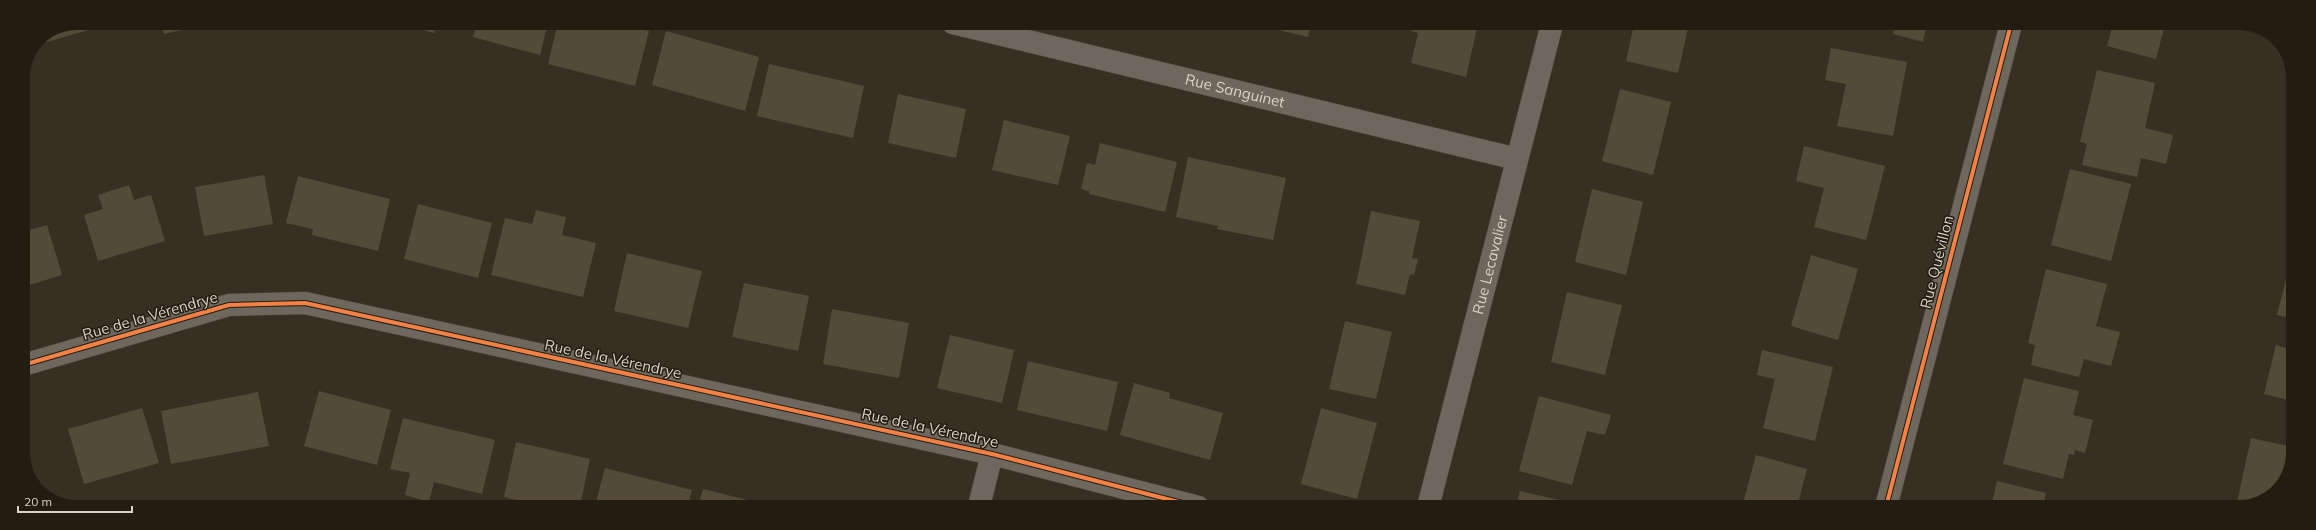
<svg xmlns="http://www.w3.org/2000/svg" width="2316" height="530" font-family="Mulish,sans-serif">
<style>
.building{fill:#534b38}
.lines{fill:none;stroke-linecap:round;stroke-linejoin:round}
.minor-casing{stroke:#524c40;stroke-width:23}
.minor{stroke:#6d675d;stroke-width:22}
.cycleway-casing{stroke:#221c11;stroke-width:6}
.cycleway{stroke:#f48246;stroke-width:4}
.labels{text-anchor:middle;stroke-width:3;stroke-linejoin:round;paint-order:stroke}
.street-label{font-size:15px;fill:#dad3c3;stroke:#221c11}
</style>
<rect width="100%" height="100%" fill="#373022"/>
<g class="building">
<path d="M77 23H98L99 27 36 45 39 39Z"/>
<path d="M162 23H190L191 28 164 34Z"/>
<path d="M397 23H436L434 33Z"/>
<path d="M477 23H548L540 55 473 37Z"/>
<path d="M558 23H616L649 31 635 86 548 64Z"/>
<path d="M1253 24H1311L1308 37Z"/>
<path d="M1413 24H1478L1466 77 1411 63 1418 33 1411 31Z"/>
<path d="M1634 24H1689L1678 73 1626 61Z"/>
<path d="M1896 24H1927L1923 42 1893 34Z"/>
<path d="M2113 24H2165L2156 59 2107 46Z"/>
<path d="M666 31 759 57 745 111 652 85Z"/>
<path d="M1831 48 1907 62 1893 136 1837 126 1846 84 1825 80Z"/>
<path d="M29 63 31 71 25 73 28 65Z"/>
<path d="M769 64 864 86 853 138 757 116Z"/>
<path d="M2097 70 2155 83 2145 128 2173 135 2166 164 2141 158 2137 177 2082 165 2087 144 2080 142Z"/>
<path d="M1620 89 1671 102 1653 175 1602 161Z"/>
<path d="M898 94 966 109 956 158 888 143Z"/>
<path d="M1004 120 1070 136 1058 185 992 170Z"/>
<path d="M1100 143 1177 162 1165 212 1089 194V191L1081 189 1087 163 1095 165Z"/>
<path d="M1804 146 1885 166 1866 240 1814 227 1824 188 1796 181Z"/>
<path d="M1188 157 1286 178 1273 240 1217 229 1218 226 1176 217Z"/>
<path d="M2070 169 2131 184 2111 261 2051 245Z"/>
<path d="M264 175 273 224 204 236 195 187Z"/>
<path d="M298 176 390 199 378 251 312 235 313 229 286 223Z"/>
<path d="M129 185 134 200 151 195 165 241 98 261 84 215 103 209 98 195Z"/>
<path d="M1592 189 1643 202 1626 275 1575 262Z"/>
<path d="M418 204 492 223 478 278 404 259Z"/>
<path d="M536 210 566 217 562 235 596 243 583 297 491 275 505 218 532 224Z"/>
<path d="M1371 211 1420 221 1412 258 1418 259 1414 275 1410 274 1405 295 1356 284Z"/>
<path d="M47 225 62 275 23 287V232Z"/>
<path d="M627 253 702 271 688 328 614 311Z"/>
<path d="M1811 255 1858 269 1838 340 1791 326Z"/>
<path d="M2292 256V318L2277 315Z"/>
<path d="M2046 269 2107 284 2096 326 2120 332 2111 366 2084 359 2079 377 2031 365 2035 345 2028 343Z"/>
<path d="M744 283 809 296 798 351 732 337Z"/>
<path d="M1567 292 1622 305 1605 375 1551 362Z"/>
<path d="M832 309 909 323 899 378 823 364Z"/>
<path d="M1345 321 1392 332 1376 399 1329 389Z"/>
<path d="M950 335 1014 350 1002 403 937 388Z"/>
<path d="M2276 345 2292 350V401L2264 394Z"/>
<path d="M1762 350 1833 367 1815 441 1763 428 1775 379 1757 375Z"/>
<path d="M1028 361 1118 382 1107 431 1017 410Z"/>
<path d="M2024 378 2079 391 2073 415 2093 420 2085 453 2075 450 2074 455 2069 454 2063 479 2003 464Z"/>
<path d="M1134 383 1170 393 1169 398 1223 413 1210 460 1120 435Z"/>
<path d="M319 391 391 410 377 465 304 446Z"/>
<path d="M258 392 269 446 171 464 161 411Z"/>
<path d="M1539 396 1611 415 1605 435 1587 431 1572 485 1519 471Z"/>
<path d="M142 408 159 463 84 484 68 429Z"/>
<path d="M1321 408 1377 423 1357 499 1301 484Z"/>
<path d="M403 418 495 440 482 494 434 482 429 502 405 495 410 473 390 469Z"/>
<path d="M2251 438 2292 447V463L2274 494 2236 507Z"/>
<path d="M516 442 590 459 580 506H543L504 497Z"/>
<path d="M1756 455 1807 469 1797 507H1742Z"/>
<path d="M605 468 692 490 688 506H595Z"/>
<path d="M1997 481 2046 493 2043 507H1991Z"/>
<path d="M703 489 771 506H698Z"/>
<path d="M1520 491 1568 502 1567 507H1516Z"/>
</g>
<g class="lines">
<defs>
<g id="minor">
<path id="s1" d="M953 23 1517 159"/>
<path d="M23 365 229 305 305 303 992 454 1198 507"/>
<path d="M979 506 992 454"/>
<path id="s2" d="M1428 507 1552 24"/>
<path d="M1886 507 2011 24"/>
</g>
</defs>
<use href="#minor" class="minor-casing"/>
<use href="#minor" class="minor"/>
<defs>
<g id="cycleway">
<path d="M23 365 229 305 305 303 992 454 1198 507"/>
<path d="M1886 507 2011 24"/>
</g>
</defs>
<use href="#cycleway" class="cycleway-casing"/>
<use href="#cycleway" class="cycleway"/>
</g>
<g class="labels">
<g class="street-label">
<text dy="5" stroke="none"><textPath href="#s1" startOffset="290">Rue Sanguinet</textPath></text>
<text transform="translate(1937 262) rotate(-76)" y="5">Rue Quévillon</text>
<text dy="5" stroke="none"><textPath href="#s2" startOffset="250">Rue Lecavalier</textPath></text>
<text transform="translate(150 316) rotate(-16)" y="5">Rue de la Vérendrye</text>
<text transform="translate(613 359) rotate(12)" y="5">Rue de la Vérendrye</text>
<text transform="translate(930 428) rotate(12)" y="5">Rue de la Vérendrye</text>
</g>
</g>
<path d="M0 0H2316V530H0ZM77 30H2239A47 47 0 0 1 2286 77V453A47 47 0 0 1 2239 500H77A47 47 0 0 1 30 453V77A47 47 0 0 1 77 30Z" fill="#221c11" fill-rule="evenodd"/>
<path d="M18 506v6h114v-6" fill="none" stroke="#dad3c3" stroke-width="2"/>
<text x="24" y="506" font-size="12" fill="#dad3c3" stroke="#221c11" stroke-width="3" paint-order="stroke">20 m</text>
</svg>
